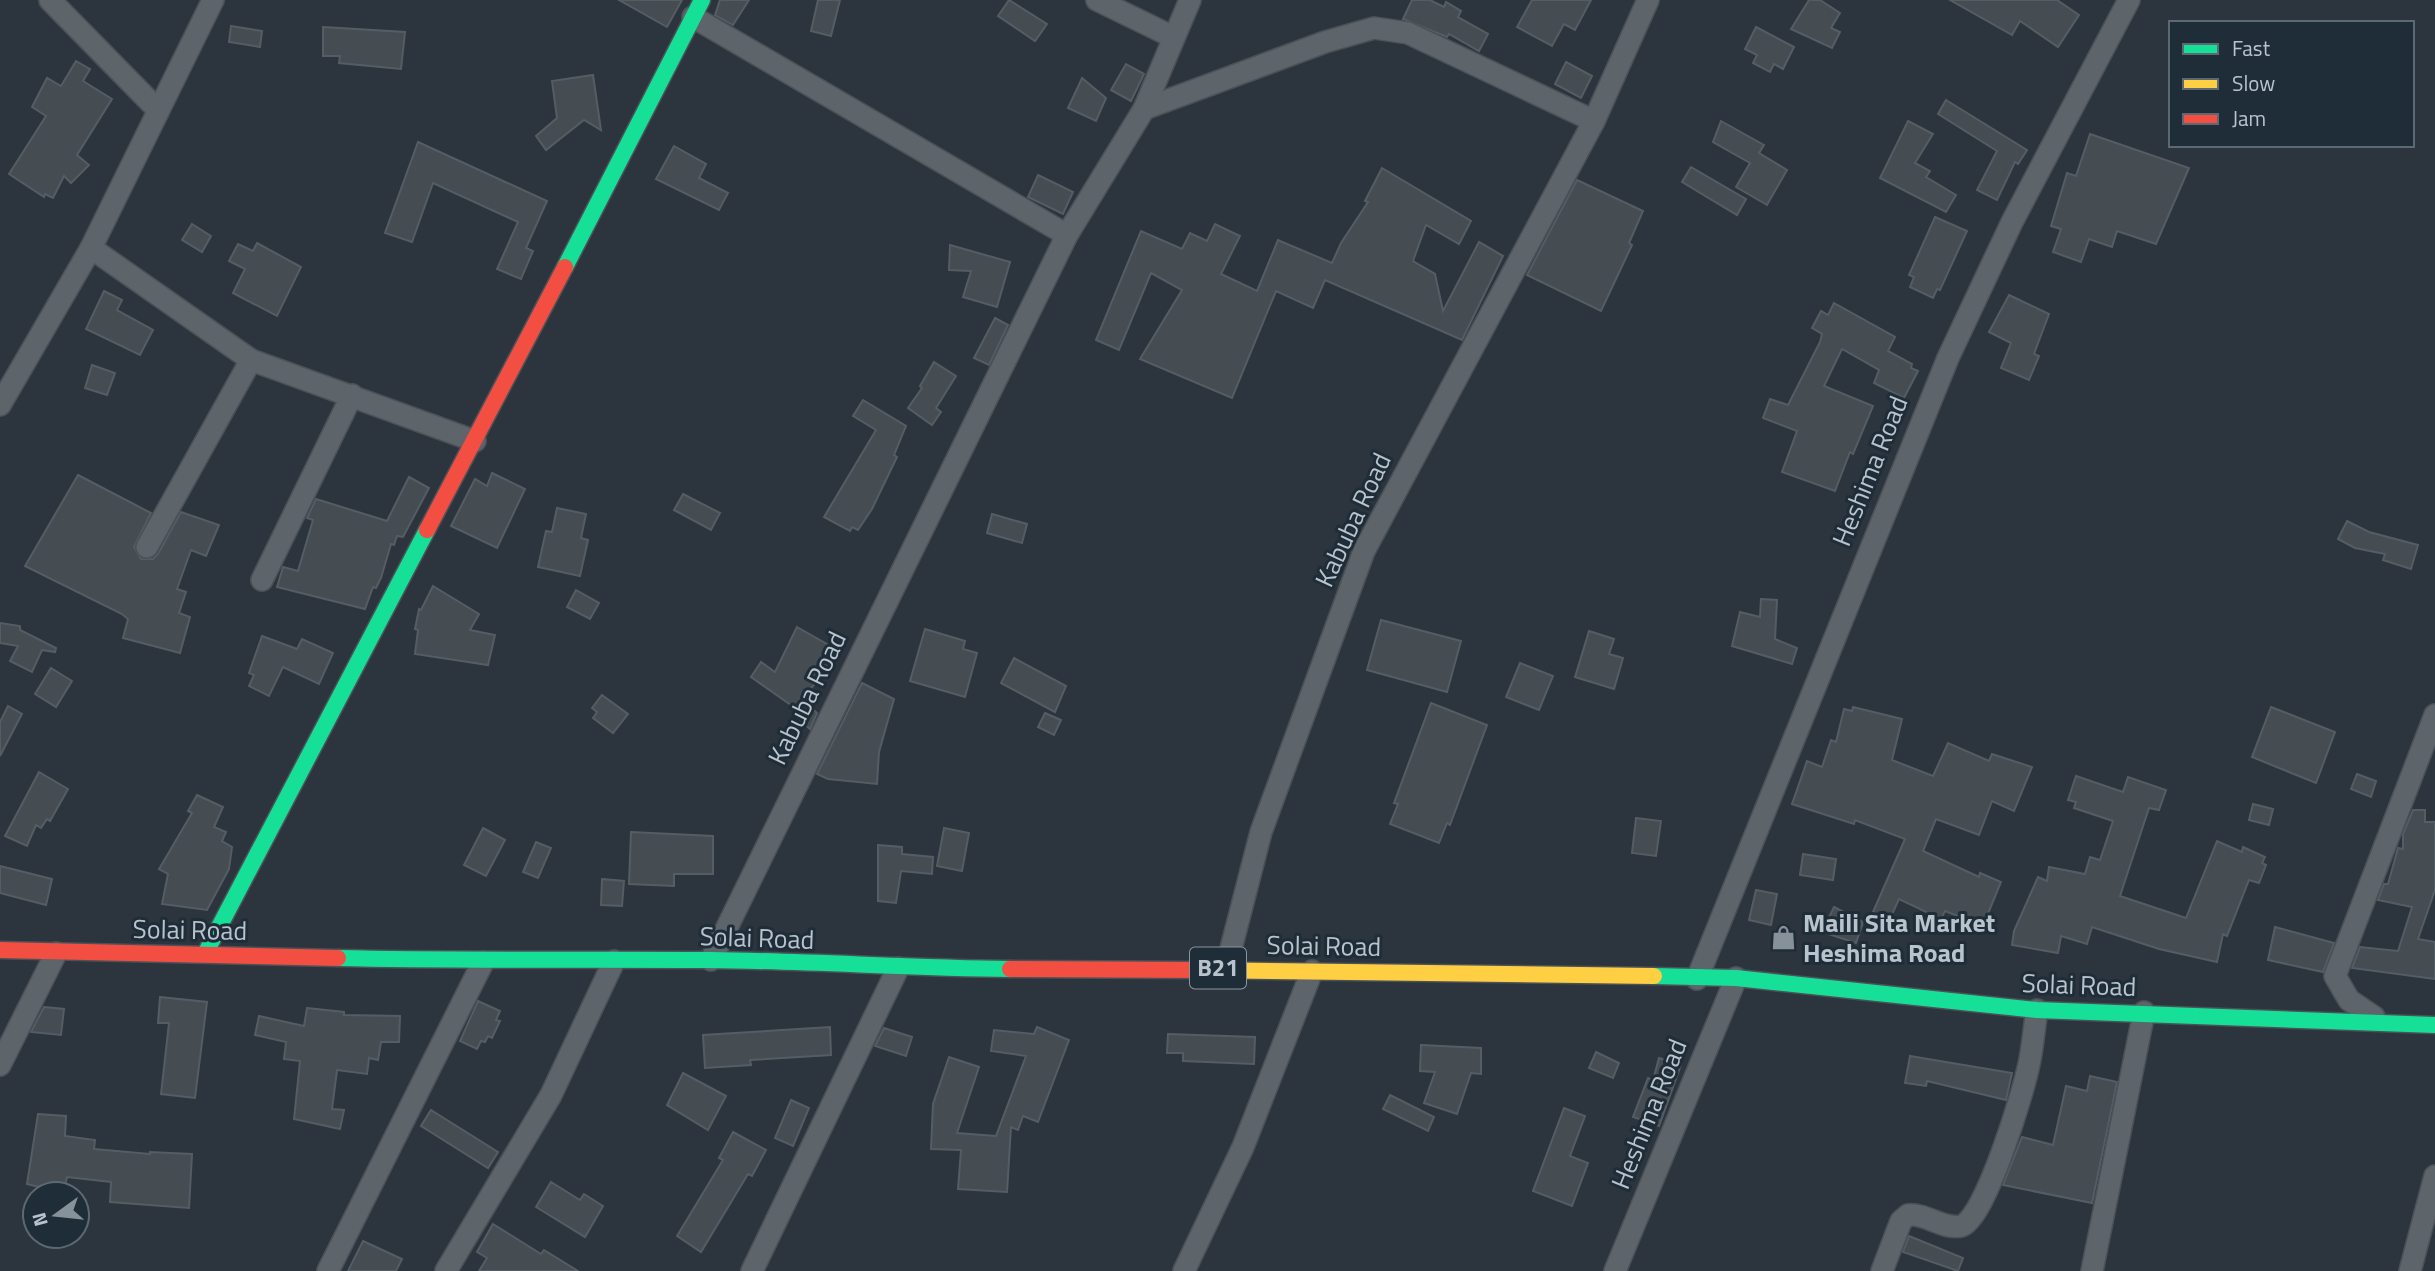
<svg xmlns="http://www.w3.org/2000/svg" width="2435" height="1271" font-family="'Titillium Web',sans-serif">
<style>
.building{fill:#454c52;stroke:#555d64;stroke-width:2}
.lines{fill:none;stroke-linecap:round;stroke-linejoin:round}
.street-casing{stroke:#4b5157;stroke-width:24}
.fast-casing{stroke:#4b5157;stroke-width:19}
.slow-casing{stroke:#4b5157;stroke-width:19}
.jam-casing{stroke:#4b5157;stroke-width:19}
.street{stroke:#5d646a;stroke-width:21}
.fast{stroke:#16e098;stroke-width:16}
.slow{stroke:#ffcf43;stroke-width:16}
.jam{stroke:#f24e42;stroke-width:16}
.labels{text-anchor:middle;stroke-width:6;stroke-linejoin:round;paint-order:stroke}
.shield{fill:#1f2d38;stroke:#8a96a0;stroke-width:2}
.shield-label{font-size:24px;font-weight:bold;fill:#b8c3cc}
.street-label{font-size:26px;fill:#b8c3cc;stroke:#1f2d38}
.poi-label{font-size:26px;font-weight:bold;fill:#b8c3cc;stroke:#1f2d38;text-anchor:start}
</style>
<rect width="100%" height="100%" fill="#2c353d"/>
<g class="building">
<path d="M619 0H682L667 27Z"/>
<path d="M749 0 733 25 715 15 720 0Z"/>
<path d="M818 0H840L831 36 811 31Z"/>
<path d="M1009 0 1047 24 1035 41 998 16Z"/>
<path d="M1412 0H1430L1444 7 1446 2 1461 11 1458 17 1488 34 1479 51 1449 34 1447 37 1403 19Z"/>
<path d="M1532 0H1591L1575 30 1564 24 1552 46 1517 27Z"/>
<path d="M1809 0H1820L1840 13 1831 28 1840 32 1832 48 1791 29Z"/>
<path d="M1950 0H2057L2079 15 2058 47 2020 21 2012 35Z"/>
<path d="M231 26 262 31 260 47 229 42Z"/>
<path d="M323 27 405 32 401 69 339 63 340 56H323Z"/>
<path d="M1756 27 1794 47 1783 69 1774 64 1770 72 1753 63 1757 55 1745 49Z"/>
<path d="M76 61 90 69 83 81 112 99 77 155 89 165 71 183 64 176 53 198 45 194 44 197 9 174 46 116 32 107 47 78 61 86Z"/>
<path d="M1566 62 1592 76 1581 98 1555 84Z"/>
<path d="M1126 64 1144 74 1131 101 1111 90Z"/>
<path d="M593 75 601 130 584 120 546 150 536 136 557 118 552 81Z"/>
<path d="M1082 78 1106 98 1096 121 1068 108Z"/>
<path d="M1946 100 2027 150 2018 164 2015 162 1997 200 1977 190 1997 151 1938 114Z"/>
<path d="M1721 121 1764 145 1759 153 1787 170 1767 205 1736 187 1750 163 1713 142Z"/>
<path d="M1908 121 1933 134 1915 163 1930 171 1926 177 1956 195 1946 212 1880 178Z"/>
<path d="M2090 134 2189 168 2156 244 2117 231 2112 247 2089 239 2081 262 2053 252 2061 229 2051 226 2067 173 2076 176Z"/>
<path d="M418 142 547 201 526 248 533 251 521 279 497 269 518 222 433 183 412 242 385 233Z"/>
<path d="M674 146 706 164 699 178 728 193 719 210 656 179Z"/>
<path d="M1691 167 1746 199 1737 215 1682 182Z"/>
<path d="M1382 168 1471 221 1459 244 1426 225 1413 261 1435 274 1443 311 1479 242 1503 256 1462 340 1325 280 1313 308 1276 291 1232 398 1140 359 1182 290 1151 273 1119 350 1096 340 1141 231 1182 249 1190 233 1207 241 1215 224 1240 236 1221 274 1257 291 1278 240 1332 263 1341 243 1368 202 1365 201Z"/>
<path d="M1038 175 1073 192 1063 214 1028 197Z"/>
<path d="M1577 180 1643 211 1629 243 1632 245 1601 311 1527 275Z"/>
<path d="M1935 217 1967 231 1940 290 1937 289 1933 298 1910 287 1914 277 1909 275Z"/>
<path d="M192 224 211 236 202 252 182 240Z"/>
<path d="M257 243 301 267 277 316 233 293 245 269 229 261 238 244 253 251Z"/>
<path d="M950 245 1010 262 997 307 963 297 971 271 949 270Z"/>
<path d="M104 291 122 300 117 310 153 330 140 355 86 329Z"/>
<path d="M2009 295 2049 314 2034 354 2039 356 2029 380 2001 368 2011 343 1989 332Z"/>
<path d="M1834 303 1895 337 1888 351 1912 364 1911 368 1918 371 1904 398 1874 383 1879 370 1842 349 1824 386 1873 406 1853 454 1850 452 1835 491 1782 472 1797 431 1763 418 1770 399 1788 405 1820 342 1822 334 1812 328 1821 311 1828 315Z"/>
<path d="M995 318 1008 325 989 365 974 358Z"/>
<path d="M934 362 956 376 936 408 941 412 932 425 908 408 922 388 920 386Z"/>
<path d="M92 365 115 373 107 395 85 388Z"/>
<path d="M863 400 906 426 894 455 897 457 872 509 858 530 852 527 850 531 824 517 876 430 853 416Z"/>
<path d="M492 473 525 489 497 548 451 526 475 479 487 486Z"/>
<path d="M78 475 151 513 134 547 141 559H153L158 554 181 512 219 525 206 556 191 550 177 589 186 592 179 613 190 617 180 653 123 638 128 619 122 614 25 566Z"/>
<path d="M409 477 429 488 403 537 397 536 394 545 391 544 381 578 376 588 373 587 365 609 277 587 283 567 298 571 313 520 307 518 316 499 387 521Z"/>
<path d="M683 494 720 513 711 530 674 510Z"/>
<path d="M557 508 586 514 581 538 588 540 580 576 538 567 546 531 552 532Z"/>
<path d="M992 514 1027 524 1022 543 987 533Z"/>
<path d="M2347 521 2369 532 2418 545 2411 569 2383 560 2385 554 2355 548 2338 539Z"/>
<path d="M433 586 479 614 470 630 495 635 488 665 415 654 418 630 415 629 419 609 421 610Z"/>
<path d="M576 590 599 603 590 619 567 607Z"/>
<path d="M1761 599 1777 600 1775 639 1797 648 1792 664 1732 646 1740 612 1760 617Z"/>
<path d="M1381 620 1461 641 1447 692 1367 670Z"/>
<path d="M0 623 20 626V630L56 648 55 652 42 650 32 672 10 661 18 646 0 643Z"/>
<path d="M797 627 841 652 795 708 751 677 761 662 775 672Z"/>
<path d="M925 629 965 641 963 649 977 653 965 697 910 681Z"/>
<path d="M1589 631 1614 639 1609 654 1623 658 1614 689 1575 677Z"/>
<path d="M262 636 297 649 302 639 333 653 319 684 283 667 269 696 249 686 254 675 249 673Z"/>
<path d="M1014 658 1066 686 1055 712 1001 683Z"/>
<path d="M1520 663 1553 676 1539 710 1506 697Z"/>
<path d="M51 668 72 681 56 707 35 694Z"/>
<path d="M862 683 894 699 879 752 877 784 828 779 817 774Z"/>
<path d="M602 695 628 714 613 733 593 718 597 712 592 708Z"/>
<path d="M805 702 817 713 810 729 794 715Z"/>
<path d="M1431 703 1487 725 1450 825 1447 823 1439 843 1390 824 1398 804 1394 803Z"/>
<path d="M8 706 22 714 0 756V722Z"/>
<path d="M1853 707 1902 719 1892 760 1933 776 1948 743 1989 761 1992 754 2032 767 2014 811 1992 801 1979 835 1936 819 1923 851 1979 877 1980 873 2001 882 1983 926 1945 911 1941 919 1899 899 1890 919 1873 912 1905 839 1855 820 1854 824 1792 804 1807 761 1822 767 1831 740 1836 742 1844 709 1852 711Z"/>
<path d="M2271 707 2335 732 2316 783 2252 757Z"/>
<path d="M1045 713 1061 720 1054 735 1038 727Z"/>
<path d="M39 772 68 789 50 821 47 819 41 828 36 825 27 846 5 836Z"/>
<path d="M2357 774 2376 781 2371 797 2351 789Z"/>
<path d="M2076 776 2123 792 2128 777 2166 790 2159 810 2149 808 2120 896 2186 918 2217 841 2242 852 2243 847 2265 857 2262 863 2266 865 2259 883 2249 880 2227 936 2223 934 2217 962 2159 949 2092 927 2087 944 2061 936 2058 953 2012 945 2014 931 2038 877 2047 881 2049 867 2085 874 2090 857 2100 860 2113 821 2074 808 2076 802 2068 800Z"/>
<path d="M197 795 223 807 214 827 226 832 222 841 232 847 229 869 207 910 162 904 168 874 159 869 192 813 188 811Z"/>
<path d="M2253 804 2273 809 2269 825 2249 820Z"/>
<path d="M2413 810H2425V822H2435V890L2418 939 2435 942V979L2352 968 2360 947 2398 951 2412 907 2378 900 2384 884H2388L2398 848 2403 849V834Z"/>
<path d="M1636 818 1661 821 1656 856 1632 853Z"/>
<path d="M483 828 505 840 486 876 464 865Z"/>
<path d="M944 828 969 833 962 871 937 866Z"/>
<path d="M631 832 713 836V874H674V886L629 884Z"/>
<path d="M536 842 551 848 538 878 523 872Z"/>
<path d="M878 845 902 847V854L933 857 932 874 901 871 896 903 878 901Z"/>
<path d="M1803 854 1836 859 1833 880 1800 875Z"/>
<path d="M0 866 52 879 46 905 0 893Z"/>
<path d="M602 879 624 881 622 906 601 905Z"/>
<path d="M1756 890 1777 894 1771 925 1749 920Z"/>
<path d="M1834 907 1863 922 1856 943 1822 932Z"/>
<path d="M2275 927 2334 943 2323 972 2268 960Z"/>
<path d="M160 997 207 1002 195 1098 161 1094 169 1023H158Z"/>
<path d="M478 1001 500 1011 496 1020 500 1021 492 1038 488 1036 485 1042 481 1041 477 1049 460 1041Z"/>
<path d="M44 1007 64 1009 61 1035 31 1032Z"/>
<path d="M307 1008 344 1012V1015L400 1016 399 1042H381L378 1060 369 1058 367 1074 337 1070 332 1109 344 1110 340 1129 294 1119 300 1061 284 1059 286 1042 255 1035 259 1016 304 1026Z"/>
<path d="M830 1027 831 1055 750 1060 751 1065 705 1068 703 1035Z"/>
<path d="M1037 1027 1069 1040 1038 1122 1023 1116 1018 1130 1011 1127 1007 1192 958 1189 961 1150 931 1149 933 1104 949 1057 979 1067 957 1133 996 1136 1026 1056 991 1051 994 1030 1034 1034Z"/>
<path d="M884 1028 912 1037 906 1056 875 1046Z"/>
<path d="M1168 1034 1255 1037 1254 1064 1183 1061V1053H1167Z"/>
<path d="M1421 1045 1481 1048V1074L1471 1073 1457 1114 1424 1103 1435 1072 1420 1071Z"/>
<path d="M1596 1052 1619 1063 1613 1078 1589 1068Z"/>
<path d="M1910 1056 2012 1073 2006 1100 1927 1081 1926 1086 1905 1083Z"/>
<path d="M1659 1058 1681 1065 1659 1126 1633 1117 1648 1078 1653 1080Z"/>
<path d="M683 1073 726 1096 708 1130 667 1105Z"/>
<path d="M2090 1076 2117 1082 2092 1203 2003 1185 2022 1137 2053 1145 2066 1086 2087 1091Z"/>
<path d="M1390 1095 1434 1117 1428 1131 1383 1109Z"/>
<path d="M791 1100 809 1108 793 1146 775 1138Z"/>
<path d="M1564 1108 1585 1116 1570 1156 1588 1163 1572 1206 1533 1191Z"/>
<path d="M431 1110 498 1152 488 1168 421 1126Z"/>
<path d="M38 1114 66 1116 65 1136 95 1140 94 1149 150 1154V1152L192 1154 189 1208 110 1202 111 1182 67 1177 63 1193 27 1184Z"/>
<path d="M733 1132 766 1150 752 1176 748 1174 701 1252 677 1236 723 1160 719 1158Z"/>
<path d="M551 1182 580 1200 584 1194 603 1206 585 1237 536 1207Z"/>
<path d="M493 1224 541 1254 544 1250 578 1271H479L487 1258 477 1252Z"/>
<path d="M1909 1236 1963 1258 1958 1271 1903 1252Z"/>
<path d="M363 1241 402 1259 396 1271H348Z"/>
</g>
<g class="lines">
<defs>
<g id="street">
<path d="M50 0 158 110"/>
<path d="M1097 0 1173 37"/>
<path d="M693 17 1067 235"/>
<path d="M1144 109 1325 42 1374 28 1408 33 1594 121"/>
<path d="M91 248 251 360 475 441"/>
<path d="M0 405 91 248 213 0"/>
<path d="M147 547 251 360"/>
<path d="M262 580 352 395"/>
<path d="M711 960 1067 235 1144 109 1190 0"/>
<path d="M1226 968 1261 832 1364 551 1594 121 1648 0"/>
<path d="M1697 979 1948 358 2012 222 2129 0"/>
<path d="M2374 1017 2349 1000 2335 976 2435 715"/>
<path d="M0 1065 56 953"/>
<path d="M328 1271 483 962"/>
<path d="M446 1271 551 1095 614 961"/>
<path d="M752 1271 898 968"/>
<path d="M1184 1271 1243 1147 1312 971"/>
<path d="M1615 1271 1736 978"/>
<path d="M1882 1271 1901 1221 1908 1215C1926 1213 1943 1230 1961 1226 1985 1220 2024 1090 2029 1064 2033 1046 2034 1028 2037 1010"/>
<path d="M2092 1271 2144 1012"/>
<path d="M2410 1271 2435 1176"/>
</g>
<g id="fast">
<path d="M565 267 702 0"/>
<path d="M205 954 427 530"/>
<path d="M338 958C462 961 585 959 709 960 809 961 910 968 1010 969"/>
<path d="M1654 976 1736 978 2037 1010 2435 1025"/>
</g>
<path id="slow" d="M1199 970 1654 976"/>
<g id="jam">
<path d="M427 530 565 267"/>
<path d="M0 950 338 958"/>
<path d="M1010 969 1199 970"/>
</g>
</defs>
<use href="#street" class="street-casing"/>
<use href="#fast" class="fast-casing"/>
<use href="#slow" class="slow-casing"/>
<use href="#jam" class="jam-casing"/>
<use href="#street" class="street"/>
<use href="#fast" class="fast"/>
<use href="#slow" class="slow"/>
<use href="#jam" class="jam"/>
</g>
<defs>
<symbol id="shop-bare" viewBox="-9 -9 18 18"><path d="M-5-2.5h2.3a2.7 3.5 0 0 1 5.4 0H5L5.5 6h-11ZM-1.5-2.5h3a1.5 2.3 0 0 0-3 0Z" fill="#87919a" stroke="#1f2d38" stroke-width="2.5" paint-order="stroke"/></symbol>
</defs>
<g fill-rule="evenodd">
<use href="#shop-bare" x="1766" y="920" width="35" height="35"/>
</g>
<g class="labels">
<rect class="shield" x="1190" y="947.5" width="56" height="41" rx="5"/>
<g class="shield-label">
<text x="1218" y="976">B21</text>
</g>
<g class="street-label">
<text transform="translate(1870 471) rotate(-68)" y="9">Heshima Road</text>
<text transform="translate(1353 520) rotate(-65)" y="9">Kabuba Road</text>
<text transform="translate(807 698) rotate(-64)" y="9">Kabuba Road</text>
<text transform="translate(190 930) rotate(1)" y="9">Solai Road</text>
<text transform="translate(757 938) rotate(2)" y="9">Solai Road</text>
<text transform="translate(1324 946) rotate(1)" y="9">Solai Road</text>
<text transform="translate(2079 985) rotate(2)" y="9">Solai Road</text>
<text transform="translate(1649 1114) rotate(-68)" y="9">Heshima Road</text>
</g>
<g class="poi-label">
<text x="1803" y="932">Maili Sita Market<tspan x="1803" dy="30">Heshima Road</tspan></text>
</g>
</g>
<rect x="2169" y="21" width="245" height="126" fill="#1f2d38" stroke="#5c6973" stroke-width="2"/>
<rect x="2183" y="44" width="35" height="10" fill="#16e098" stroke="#5c6973" stroke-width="2"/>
<text x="2232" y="56" font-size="21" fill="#b8c3cc">Fast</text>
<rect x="2183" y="79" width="35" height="10" fill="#ffcf43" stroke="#5c6973" stroke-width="2"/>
<text x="2232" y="91" font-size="21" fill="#b8c3cc">Slow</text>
<rect x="2183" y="114" width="35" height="10" fill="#f24e42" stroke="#5c6973" stroke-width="2"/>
<text x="2232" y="126" font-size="21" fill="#b8c3cc">Jam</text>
<g transform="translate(56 1215) rotate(255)"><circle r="33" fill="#1f2d38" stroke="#5c6973" stroke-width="2"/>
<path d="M0-5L12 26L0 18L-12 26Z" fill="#87919a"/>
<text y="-10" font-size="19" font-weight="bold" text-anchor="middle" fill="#b8c3cc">N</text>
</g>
</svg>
